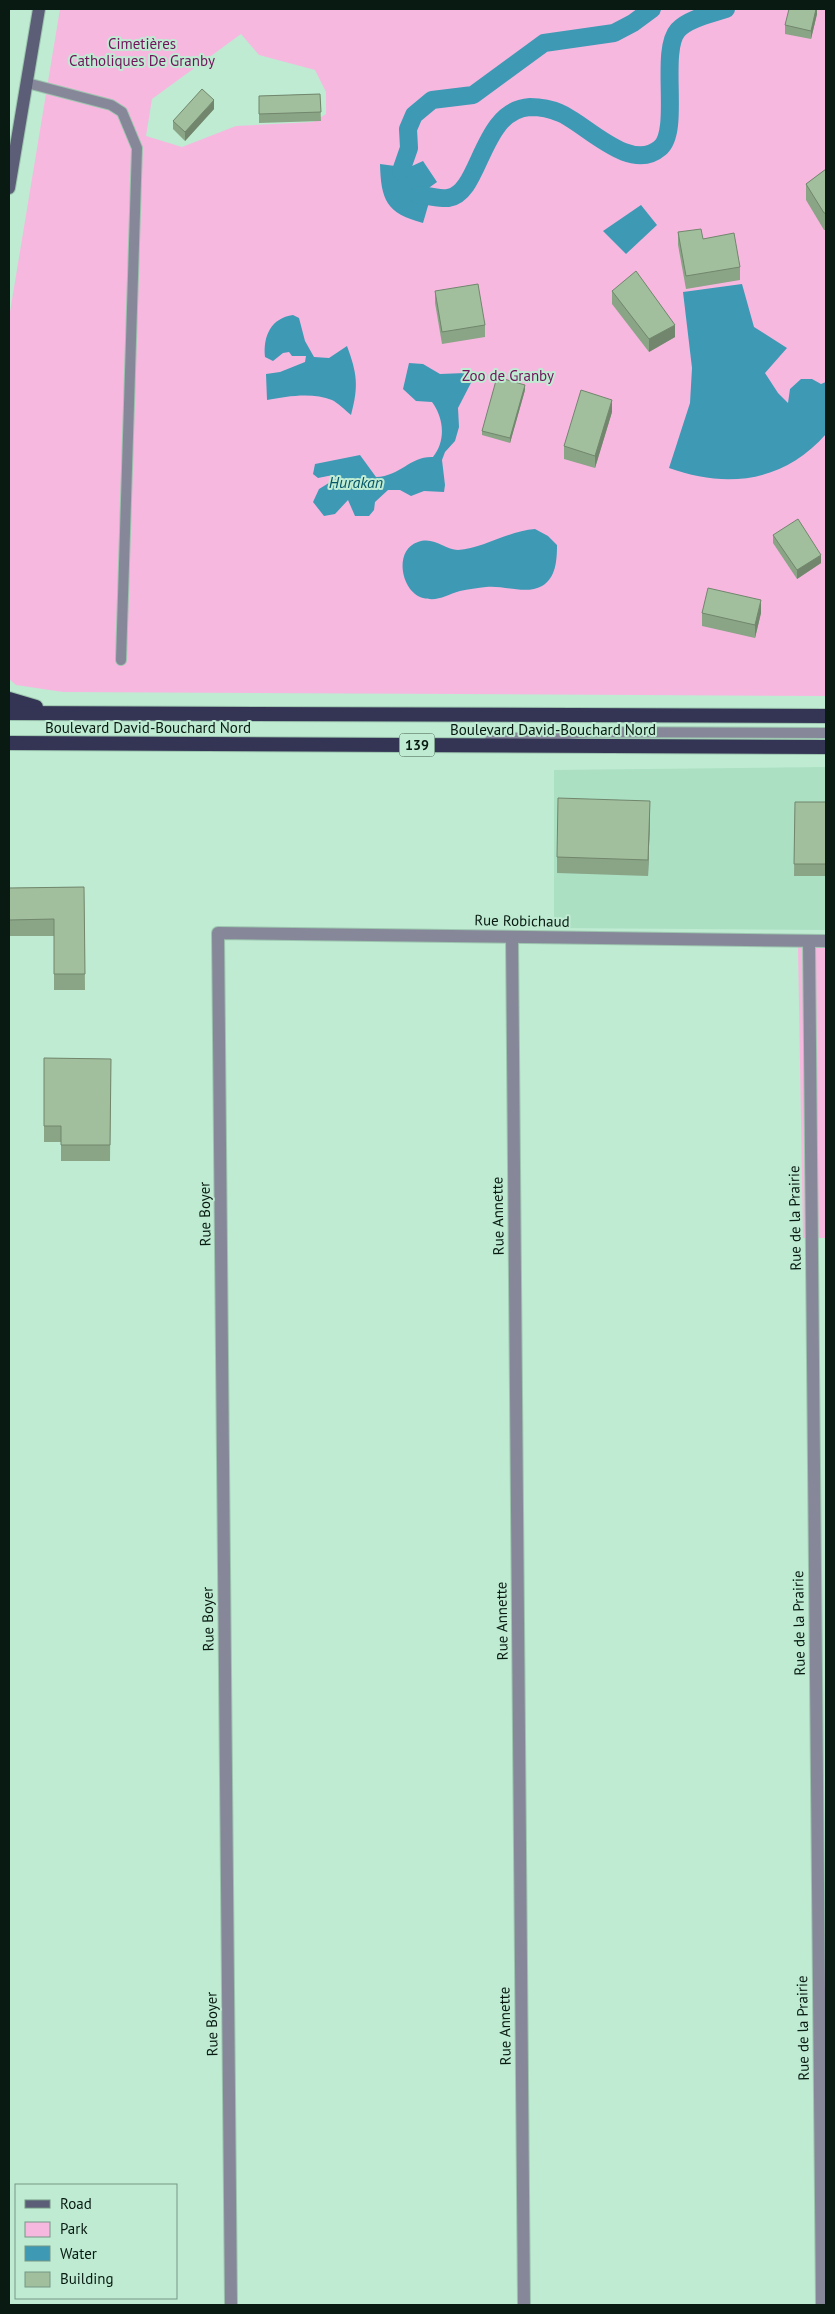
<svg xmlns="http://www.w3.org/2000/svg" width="835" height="2314" font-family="'PT Sans',sans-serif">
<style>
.built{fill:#abe0c3}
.green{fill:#f7b8e0;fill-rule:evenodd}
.water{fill:#3e99b4}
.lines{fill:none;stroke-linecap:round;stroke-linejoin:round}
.canal{stroke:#3e99b4;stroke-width:18}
.service-casing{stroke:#9dc5af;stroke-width:12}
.minor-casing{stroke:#9dc5af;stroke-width:14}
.secondary-casing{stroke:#9dc5af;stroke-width:14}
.trunk-casing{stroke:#9dc5af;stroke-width:16}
.service{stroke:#868899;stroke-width:10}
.minor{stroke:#868899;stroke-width:12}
.secondary{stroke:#5c5e77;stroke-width:12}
.trunk{stroke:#343554;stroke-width:14}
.wall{fill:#8aa486}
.shaded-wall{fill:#71866d}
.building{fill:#a1bf9c;stroke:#71866d}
.labels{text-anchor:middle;stroke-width:4;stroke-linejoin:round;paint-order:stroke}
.shield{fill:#beebd2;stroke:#3f594b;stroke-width:1}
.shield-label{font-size:14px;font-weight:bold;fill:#081a11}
.park-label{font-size:15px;fill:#73135b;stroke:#beebd2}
.street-label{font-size:15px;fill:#081a11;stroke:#beebd2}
.water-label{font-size:16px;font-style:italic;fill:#075669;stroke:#beebd2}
</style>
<rect width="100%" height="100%" fill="#beebd2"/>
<path class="built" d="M826 767V930L554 928V770Z"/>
<g class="green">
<path d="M60 9H826V696L63 692 16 685 9 679V318ZM241 34 259 55 315 70 326 92V114L313 122 236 126 182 147 146 136 152 99Z"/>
<path d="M798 947 826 948V1238H803Z"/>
</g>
<g class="water">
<path d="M423 161 437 182 419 195 430 199 423 223C386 213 381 200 380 164L395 166 401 171Z"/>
<path d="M641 205 657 225 626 254 603 231Z"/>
<path d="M742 284 754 327 787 348 765 373 778 393 788 403 790 389 801 379H812L821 384 826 382V434C784 482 727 489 669 468L690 403 692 368 683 292Z"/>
<path d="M293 315 299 318 305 341 314 357 329 358 347 346C357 373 359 386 351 415 345 410 338 403 332 400 313 392 287 396 267 400L266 374 280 372 305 362 306 356H292L289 352 283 353 273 361 265 357C263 336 271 318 293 315Z"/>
<path d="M409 363 423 364 440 374 465 373 474 377 458 408 459 427 455 441 445 452 442 460 445 485 444 492 424 491 411 496 400 490H388L375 502 374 510 369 516H355L348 500 335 514 324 516 313 502 319 489 337 478 333 475 318 478 313 474 315 464 360 455 376 477C401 476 410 456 433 457 446 441 444 418 432 402L416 401 403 389Z"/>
<path d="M535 529 548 536 557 545C557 560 556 578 542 586 526 595 504 585 486 587 478 588 468 589 460 591 446 595 438 602 423 598 401 592 393 550 418 542 434 536 445 550 458 550 482 549 508 531 535 529Z"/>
</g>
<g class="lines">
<g class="canal">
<path d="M401 171 409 148 408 129 414 115 432 100 473 95 544 43 614 33 633 23 652 9"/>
<path d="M418 195C426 195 441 199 448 198 481 194 480 110 530 107 540 107 551 109 560 113 585 123 630 174 660 148 681 131 659 51 678 30 688 19 711 14 726 9"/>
</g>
<defs>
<g id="service">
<path d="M27 83 111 105 122 112 137 148 121 660"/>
<path d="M490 740 591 732 826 733"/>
</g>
<g id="minor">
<path d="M512 937 524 2305"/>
<path d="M809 941 822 2305"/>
<path d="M231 2305 218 933 826 941"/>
</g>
<path id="secondary" d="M9 188 39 9"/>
<g id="trunk">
<path d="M9 699 36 707"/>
<path d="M9 713 826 716"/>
<path d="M9 743 826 747"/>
</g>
</defs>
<use href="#service" class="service-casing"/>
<use href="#minor" class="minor-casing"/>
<use href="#secondary" class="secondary-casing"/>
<use href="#trunk" class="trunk-casing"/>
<use href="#service" class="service"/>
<use href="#minor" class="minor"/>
<use href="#secondary" class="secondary"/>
<use href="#trunk" class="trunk"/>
</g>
<g class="wall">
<path d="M817 9V14L811 39 785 34V25Z"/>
<path d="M320 94 321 121 259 123V96Z"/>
<path d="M214 109 185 141 173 129V121Z"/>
<path d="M826 169V230H824L806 200V184Z"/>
<path d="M678 232 703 239 740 267V280L686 289 678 245Z"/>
<path d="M435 291 485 325V337L442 344 435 303Z"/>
<path d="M612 291 675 337 649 352 612 304Z"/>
<path d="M525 390 510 443 482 435V431Z"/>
<path d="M612 412 595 468 564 459V446Z"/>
<path d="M773 535 821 563 797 579 773 543Z"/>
<path d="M702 613H761L755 638 702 626Z"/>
<path d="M795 802H826V876H794Z"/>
<path d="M650 817 648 876 557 873V857Z"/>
<path d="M84 887 85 990H54V936H9V888Z"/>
<path d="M44 1058 111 1059 110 1161H61V1142H44Z"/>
</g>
<g class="shaded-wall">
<path d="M816 9H817V14L811 39V31Z"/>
<path d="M214 100V109L185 141V132Z"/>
<path d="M675 325V337L649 352V339Z"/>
<path d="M525 385V390L510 443V438Z"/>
<path d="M612 400V412L595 468V456Z"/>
<path d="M821 555V563L797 579V570Z"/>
<path d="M761 600V613L755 638V625Z"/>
<path d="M650 801V817L648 876V860Z"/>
</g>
<g class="building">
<path d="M789 9H816L811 31 785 25Z"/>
<path d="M202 89 214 100 185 132 173 121Z"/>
<path d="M320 94 321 112 259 114V96Z"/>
<path d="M826 169V213H824L806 184Z"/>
<path d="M701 229 703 239 734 233 740 267 686 276 678 232Z"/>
<path d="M636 271 675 325 649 339 612 291Z"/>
<path d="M478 284 485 325 442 332 435 291Z"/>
<path d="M497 377 525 385 510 438 482 431Z"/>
<path d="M581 390 612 400 595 456 564 446Z"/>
<path d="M798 519 821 555 797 570 773 535Z"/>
<path d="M708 588 761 600 755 625 702 613Z"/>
<path d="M558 798 650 801 648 860 557 857Z"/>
<path d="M795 802H826V864H794Z"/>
<path d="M84 887 85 974H54V919L9 920V888Z"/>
<path d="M44 1058 111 1059 110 1145H61V1126H44Z"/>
</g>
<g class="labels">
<rect class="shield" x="399.5" y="733.5" width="35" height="23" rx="4"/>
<g class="shield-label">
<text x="417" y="750">139</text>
</g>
<g class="park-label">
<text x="142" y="49">Cimetières<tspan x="142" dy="17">Catholiques De Granby</tspan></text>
<text x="508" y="381">Zoo de Granby</text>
</g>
<g class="street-label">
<text x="148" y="733">Boulevard David-Bouchard Nord</text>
<text x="553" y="735">Boulevard David-Bouchard Nord</text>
<text transform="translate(522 921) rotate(1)" y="5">Rue Robichaud</text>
<text transform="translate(205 1214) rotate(-91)" y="5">Rue Boyer</text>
<text transform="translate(498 1216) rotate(-91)" y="5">Rue Annette</text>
<text transform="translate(795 1218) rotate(-91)" y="5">Rue de la Prairie</text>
<text transform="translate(208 1619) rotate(-91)" y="5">Rue Boyer</text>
<text transform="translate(502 1621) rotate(-91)" y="5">Rue Annette</text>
<text transform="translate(799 1623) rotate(-91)" y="5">Rue de la Prairie</text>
<text transform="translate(212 2024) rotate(-91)" y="5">Rue Boyer</text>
<text transform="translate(505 2026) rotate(-91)" y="5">Rue Annette</text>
<text transform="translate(803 2028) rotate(-91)" y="5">Rue de la Prairie</text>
</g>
<g class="water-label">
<text x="356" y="488">Hurakan</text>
</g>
</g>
<rect width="835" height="2314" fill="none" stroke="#081a11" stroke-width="20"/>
<rect x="15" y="2184" width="162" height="115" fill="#beebd2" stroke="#759785"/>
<rect x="25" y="2200" width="25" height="8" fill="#5c5e77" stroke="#759785"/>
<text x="60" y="2209" font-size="15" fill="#081a11">Road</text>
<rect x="25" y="2222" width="25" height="15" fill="#f7b8e0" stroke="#759785"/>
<text x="60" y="2234" font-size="15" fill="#081a11">Park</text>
<rect x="25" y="2246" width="25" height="15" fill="#3e99b4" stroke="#759785"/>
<text x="60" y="2259" font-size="15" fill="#081a11">Water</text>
<rect x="25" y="2272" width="25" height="15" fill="#a1bf9c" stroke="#759785"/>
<text x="60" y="2284" font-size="15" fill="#081a11">Building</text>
</svg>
